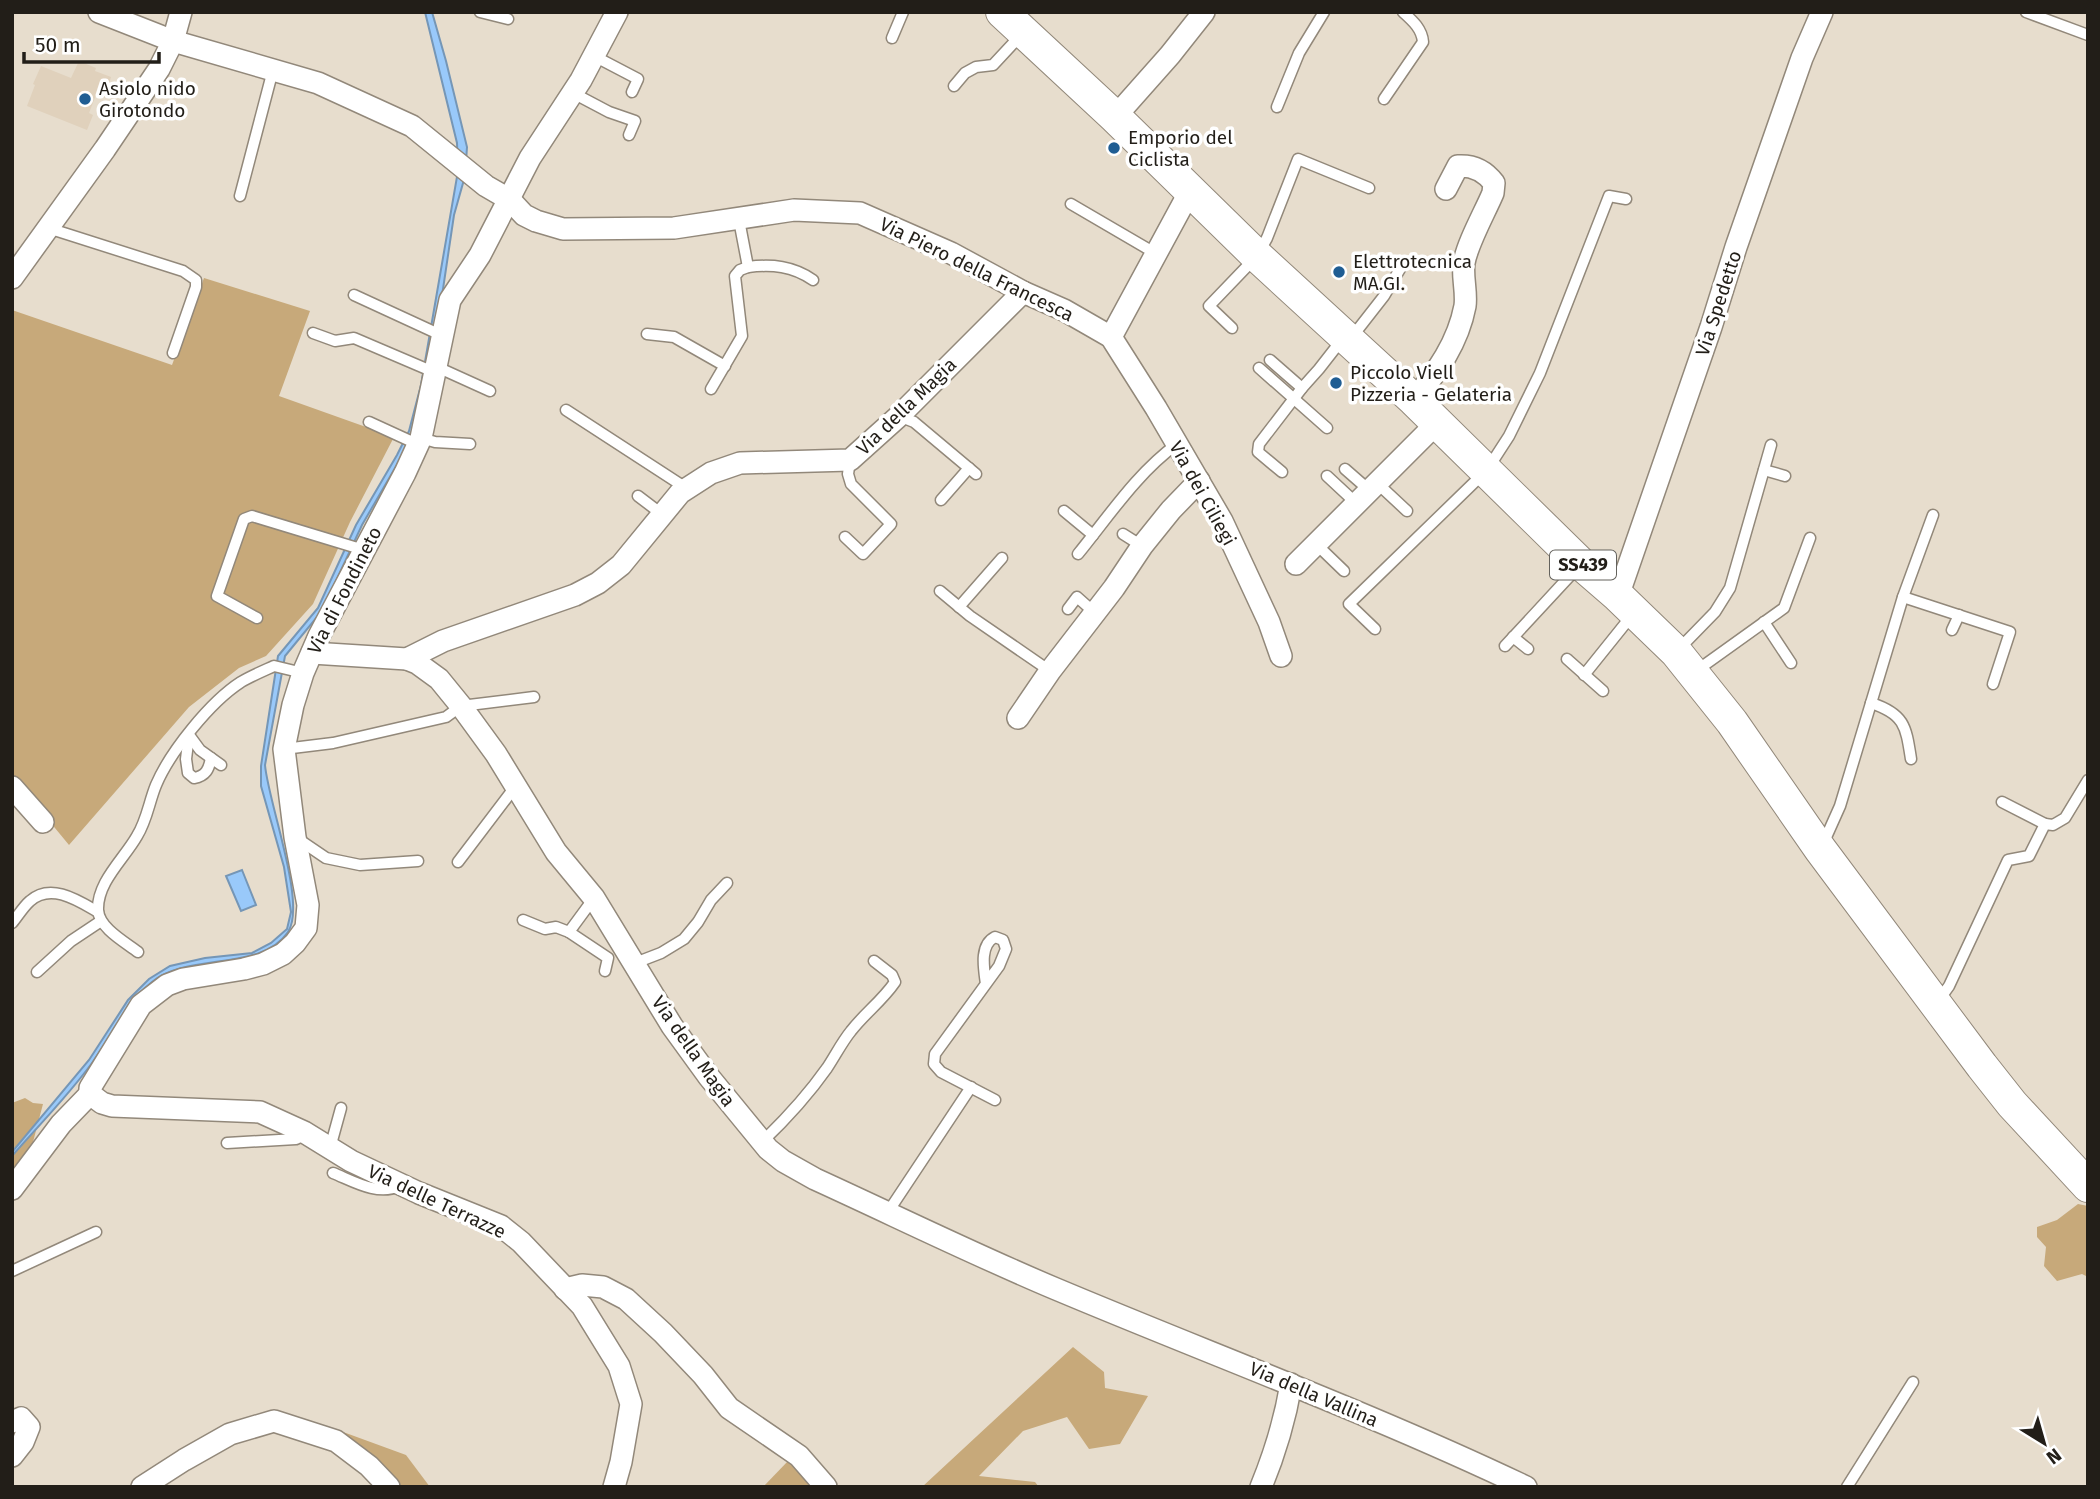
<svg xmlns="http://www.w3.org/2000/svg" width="2100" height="1499" font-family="'Fira Sans',sans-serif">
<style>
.built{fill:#e0d1bc}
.green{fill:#c7a97a}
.water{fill:#99c9fa;stroke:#7596b6;stroke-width:2}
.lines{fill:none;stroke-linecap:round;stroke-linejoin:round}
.lane-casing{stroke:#92887a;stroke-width:13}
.street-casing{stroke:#92887a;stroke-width:24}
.primary-casing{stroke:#92887a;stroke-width:34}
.lane{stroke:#fff;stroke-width:10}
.street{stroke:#fff;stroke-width:21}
.primary{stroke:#fff;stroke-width:32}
.poi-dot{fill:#1f5d93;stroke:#fff;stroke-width:2.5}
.labels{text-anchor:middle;stroke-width:7;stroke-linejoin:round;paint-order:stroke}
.shield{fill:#fff;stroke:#64625d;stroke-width:2}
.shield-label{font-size:18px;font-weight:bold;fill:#221e18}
.poi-label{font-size:19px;fill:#221e18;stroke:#fff;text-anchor:start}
.street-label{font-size:19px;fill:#221e18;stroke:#fff}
</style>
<rect width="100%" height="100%" fill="#e7ddcd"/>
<path class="built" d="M79 61 96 68 95 71 111 77 109 84 113 85 108 99 96 95 89 113 93 115 87 130 27 106 35 85 33 84 41 66 71 78Z"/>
<g class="green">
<path d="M204 278 310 311 279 396 394 437 350 522 313 604 266 656 239 668 189 707 69 845 12 776V310L172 365Z"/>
<path d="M25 1098 33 1103 43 1104 33 1142 12 1173V1103Z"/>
<path d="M2078 1204 2088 1206V1277L2082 1274 2057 1281 2044 1266 2046 1247 2037 1237V1227L2057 1220Z"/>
<path d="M1073 1347 1104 1372 1105 1388 1148 1396 1120 1444 1089 1449 1067 1417 1023 1431 979 1476 1035 1482 1039 1487H922Z"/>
<path d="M324 1425 406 1455 430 1487H398L364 1455Z"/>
<path d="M789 1460 811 1487H763Z"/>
</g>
<g class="water">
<path d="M425 12H432L446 61 467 147 465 176 454 215 439 316 413 434 402 456 362 525 322 611 285 656 265 765C268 802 307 904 288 932 261 972 189 952 152 982 125 1004 112 1036 92 1063 68 1096 39 1125 12 1156V1152L89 1060 128 1000 149 979 170 966 205 958 252 953 271 943 287 929 291 912 284 867 261 786V766L278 656 318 608 356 525 397 455 409 431 421 385 458 171 457 143Z"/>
<path d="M242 870 256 905 241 911 226 876Z"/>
</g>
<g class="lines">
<defs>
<g id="lane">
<path d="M480 12 508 19"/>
<path d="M2026 12 2088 35"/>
<path d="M892 38 903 12"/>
<path d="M594 56 638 79 632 92"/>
<path d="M954 86 965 73 976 67 993 65 1021 35"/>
<path d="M573 93 609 112 635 121 629 135"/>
<path d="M1384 99 1423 42C1422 29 1413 21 1403 12"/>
<path d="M1277 107 1299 53 1324 12"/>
<path d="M240 196 273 70"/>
<path d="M1071 204 1155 253"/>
<path d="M739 220 748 267C772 264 793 266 813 280"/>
<path d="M48 228 183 271 196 280V287L173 353"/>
<path d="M354 295 443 336"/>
<path d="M1232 328 1209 306 1257 256 1267 238 1298 159 1369 188"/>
<path d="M313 333 335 341 354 338 436 373"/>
<path d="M647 334 674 337 725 366"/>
<path d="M1270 360 1302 388"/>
<path d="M437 367 490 391"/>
<path d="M1259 368 1327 428"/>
<path d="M711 389 742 336 735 276 740 270 748 267"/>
<path d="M566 410 686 488"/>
<path d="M899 416 914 422 976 474"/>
<path d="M369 422 417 444"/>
<path d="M421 438 435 442 470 444"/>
<path d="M1345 469 1369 490"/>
<path d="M1764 470 1785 476"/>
<path d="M1282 472 1258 452 1259 444 1302 388 1319 369 1344 337 1359 328 1384 296 1400 269"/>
<path d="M1327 476 1356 503"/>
<path d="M1377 483 1407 511"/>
<path d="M638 496 663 515"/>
<path d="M941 500 969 468"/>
<path d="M1064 511 1093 535"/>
<path d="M1123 534 1142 546"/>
<path d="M845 537 863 554 891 524 851 484 848 474 850 460"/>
<path d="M1316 544 1344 571"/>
<path d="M1078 554C1109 516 1137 473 1177 444"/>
<path d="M940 591 970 616 1050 671"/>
<path d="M1903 597 2010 632 1993 684"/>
<path d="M959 607 1002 558"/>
<path d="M1068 609 1077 597 1095 613"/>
<path d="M257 618 217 596 244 519 252 516 364 550"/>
<path d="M1764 622 1791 663"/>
<path d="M1375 629 1349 604 1487 470 1509 436 1540 373 1609 196 1626 199"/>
<path d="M1952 630 1959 615"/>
<path d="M1513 637 1528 649"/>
<path d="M1505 646 1579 566"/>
<path d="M1677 651 1715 612 1730 588 1771 445"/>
<path d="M1567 659 1603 691"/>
<path d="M1696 671 1784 608 1810 538"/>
<path d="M1584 675 1633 614"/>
<path d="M1871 703C1905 714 1906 727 1911 759"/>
<path d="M189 735 186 759 188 773 194 778C206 776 209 769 211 758"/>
<path d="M189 735 200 750 221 765"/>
<path d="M284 749 333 743 446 717 461 706 534 697"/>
<path d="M2002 802 2045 824"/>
<path d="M298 839 326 858 360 865 418 861"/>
<path d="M1823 844 1840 806 1903 597 1933 515"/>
<path d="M458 862 515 787"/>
<path d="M523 920 545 929 556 927 569 932 594 898"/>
<path d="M12 923C18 916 23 907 30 901 51 882 79 901 98 912"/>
<path d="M569 932 608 958 605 971"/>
<path d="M138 952C125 942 99 928 98 910 97 882 124 859 137 836 147 820 149 802 156 785 170 752 210 702 241 682 251 676 263 671 274 666L303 673"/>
<path d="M635 963 661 953 684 939 698 922 711 900 727 883"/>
<path d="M37 972 71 941 101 921"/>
<path d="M986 984C984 969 979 945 995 937L1003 940 1006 949 999 966 935 1054 934 1064 941 1072 995 1100"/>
<path d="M1939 1000 1949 986 2008 860 2029 856 2045 824 2053 825 2065 818 2088 780"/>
<path d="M762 1142C786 1119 808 1095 827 1068 835 1056 842 1042 851 1031 865 1013 882 1001 895 982L892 975 874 961"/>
<path d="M227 1143 296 1139 307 1134"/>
<path d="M330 1148 341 1108"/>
<path d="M333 1173C353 1181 377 1196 399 1186"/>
<path d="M888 1212 971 1087"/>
<path d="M12 1271 96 1232"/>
<path d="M1847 1487 1913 1382"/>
</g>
<g id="street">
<path d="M99 12 173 41 318 83 412 126 486 186 510 200 524 215 536 221 563 229 674 228 794 210 860 213 951 253 1023 292 1064 310 1111 337 1156 408 1222 521 1269 622 1281 656"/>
<path d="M1115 117 1170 55 1204 12"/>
<path d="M12 278 105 149 159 69 173 41 181 12"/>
<path d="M1111 337 1190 191"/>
<path d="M1414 400C1437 372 1458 343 1465 306 1467 292 1462 277 1464 263 1467 244 1485 212 1493 193L1494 183C1485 171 1473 165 1458 166L1446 189"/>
<path d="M1296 564 1436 424"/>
<path d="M1618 596 1711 327 1736 247 1802 58 1822 12"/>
<path d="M312 653 407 659 443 641 575 595 598 583 621 565 680 493 711 473 740 463 850 460 899 416 1023 292"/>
<path d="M407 659 417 663 439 679 461 706 496 754 556 852 594 898 672 1026 709 1077 768 1149 783 1161 815 1179C896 1216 975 1255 1056 1289 1213 1355 1373 1414 1526 1487"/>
<path d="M1018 718 1050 671 1114 588 1142 546 1171 510 1199 481"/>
<path d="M12 787 43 822"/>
<path d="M90 1094V1088L141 1005 167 985 183 979 244 969 263 964 283 954 295 943 306 928 308 905 295 837 284 749 293 705 303 673 319 636 405 473 421 438 450 300 480 255 530 158 581 80 617 12"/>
<path d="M90 1094 102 1103 112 1106 260 1112 304 1132 351 1161 419 1193 501 1226 521 1242 582 1306 619 1366 631 1404 621 1462 614 1487"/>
<path d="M12 1189 61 1124 90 1094"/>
<path d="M565 1289 582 1285 603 1287 626 1299 663 1333 703 1375 729 1408 799 1456 826 1487"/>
<path d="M12 1422 21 1418 29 1427 23 1442 12 1456"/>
<path d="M142 1487 184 1460 230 1434 274 1421 336 1441 369 1466 389 1487"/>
<path d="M1261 1487C1275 1453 1285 1420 1291 1384"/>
</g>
<path id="primary" d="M1002 12 1115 117 1257 256 1414 400 1581 564 1618 596 1676 652 1732 722 1820 849 1982 1066 2012 1104 2088 1186"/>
</defs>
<use href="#lane" class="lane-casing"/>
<use href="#street" class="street-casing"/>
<use href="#primary" class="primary-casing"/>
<use href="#lane" class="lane"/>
<use href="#street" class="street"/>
<use href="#primary" class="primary"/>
</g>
<g class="poi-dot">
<circle cx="85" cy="99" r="7"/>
<circle cx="1114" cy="148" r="7"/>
<circle cx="1339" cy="272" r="7"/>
<circle cx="1336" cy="383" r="7"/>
</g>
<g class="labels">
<rect class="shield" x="1550" y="550.5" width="66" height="29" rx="5"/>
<g class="shield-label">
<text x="1583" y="571">SS439</text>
</g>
<g class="poi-label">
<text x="99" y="95">Asiolo nido<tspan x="99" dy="22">Girotondo</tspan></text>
<text x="1128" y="144">Emporio del<tspan x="1128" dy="22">Ciclista</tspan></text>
<text x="1353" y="268">Elettrotecnica<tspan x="1353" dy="22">MA.GI.</tspan></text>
<text x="1350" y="379">Piccolo Viell<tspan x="1350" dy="22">Pizzeria - Gelateria</tspan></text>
</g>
<g class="street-label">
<text transform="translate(977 269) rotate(26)" y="7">Via Piero della Francesca</text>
<text transform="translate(1718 303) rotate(-72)" y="7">Via Spedetto</text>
<text transform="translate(906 406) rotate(-44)" y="7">Via della Magia</text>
<text transform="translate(1203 493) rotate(61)" y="7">Via dei Ciliegi</text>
<text transform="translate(344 590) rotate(-63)" y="7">Via di Fondineto</text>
<text transform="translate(694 1051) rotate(55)" y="7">Via della Magia</text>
<text transform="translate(437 1201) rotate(25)" y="7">Via delle Terrazze</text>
<text transform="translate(1314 1394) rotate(23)" y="7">Via della Vallina</text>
</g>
</g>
<rect width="2100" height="1499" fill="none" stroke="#221e18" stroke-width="28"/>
<g transform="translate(2044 1443) rotate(143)" stroke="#ffffff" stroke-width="5" paint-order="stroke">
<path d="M0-5L12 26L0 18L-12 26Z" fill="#221e18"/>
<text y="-10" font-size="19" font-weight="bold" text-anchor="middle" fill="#221e18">N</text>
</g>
<path d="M24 52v10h135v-10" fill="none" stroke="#221e18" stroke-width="3.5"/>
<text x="35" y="52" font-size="21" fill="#221e18" stroke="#ffffff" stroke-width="5" paint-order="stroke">50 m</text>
</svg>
